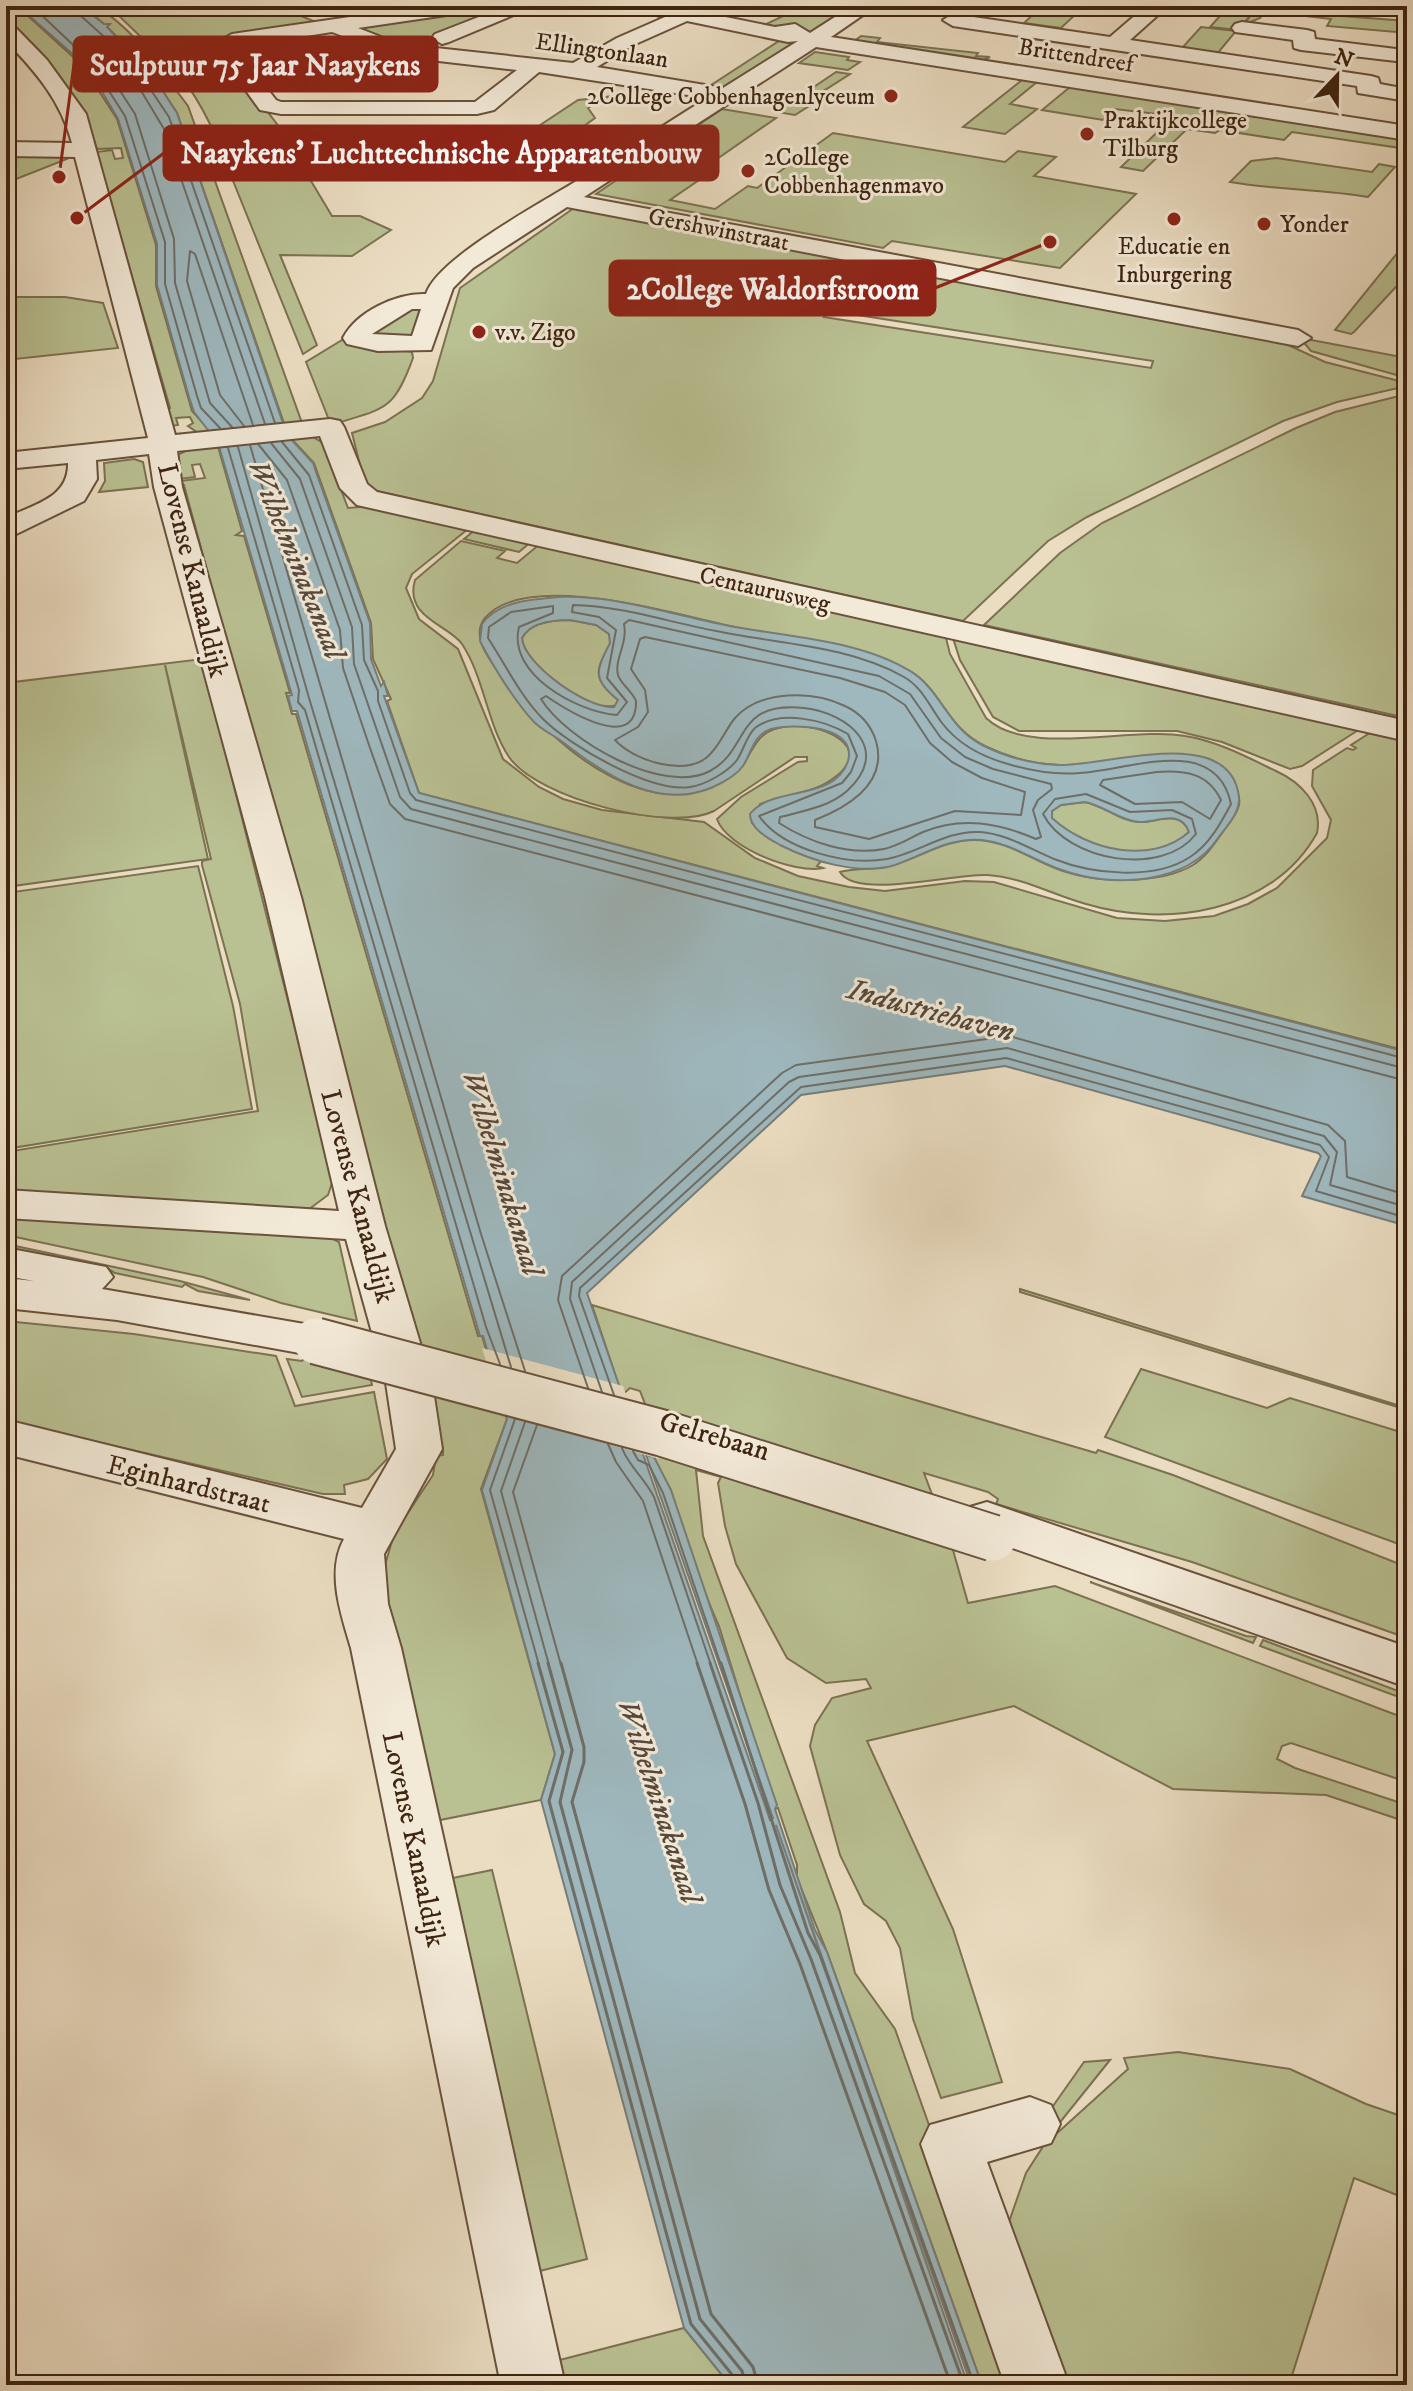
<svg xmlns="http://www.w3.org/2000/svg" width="1413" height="2391" font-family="'IM FELL DW Pica',serif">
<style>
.green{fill:#b9c092;stroke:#7c7251;stroke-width:2}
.water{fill:#9eb8be;stroke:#787d78;stroke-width:2;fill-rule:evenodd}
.pier{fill:#ebddc2}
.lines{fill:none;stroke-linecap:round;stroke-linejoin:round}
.shore-far1{stroke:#6e6e67;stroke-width:2}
.shore{stroke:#6e6e67;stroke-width:3}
.minor-casing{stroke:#6a523c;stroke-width:4}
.minor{fill:#f2e9d7;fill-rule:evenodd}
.minor-bridge-casing{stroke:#6a523c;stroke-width:49;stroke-linecap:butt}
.minor-bridge{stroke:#f2e9d7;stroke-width:45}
.poi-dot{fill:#8f2418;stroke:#f2e9d7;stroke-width:3}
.labels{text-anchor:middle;stroke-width:6;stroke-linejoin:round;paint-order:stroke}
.far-street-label{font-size:24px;fill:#3f2410;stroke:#f2e9d7}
.far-poi-label{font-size:24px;fill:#3f2410;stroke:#f2e9d7;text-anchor:start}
.street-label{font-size:28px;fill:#3f2410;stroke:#f2e9d7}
.water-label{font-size:30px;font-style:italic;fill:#57493c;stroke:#f2e9d7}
.leader{fill:none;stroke:#8f2418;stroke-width:3}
.callout-dot{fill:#8f2418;stroke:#f2e9d7;stroke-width:3}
.callout{fill:#8f2418;stroke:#8f2418;stroke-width:3}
.callout-label{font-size:30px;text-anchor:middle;font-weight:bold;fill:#fff}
</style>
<rect width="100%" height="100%" fill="#ebddc2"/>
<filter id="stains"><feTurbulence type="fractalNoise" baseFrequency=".0025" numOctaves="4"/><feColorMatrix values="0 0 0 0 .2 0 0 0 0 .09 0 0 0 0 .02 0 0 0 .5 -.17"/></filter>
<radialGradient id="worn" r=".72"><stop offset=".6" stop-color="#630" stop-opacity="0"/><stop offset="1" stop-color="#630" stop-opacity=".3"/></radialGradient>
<g class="green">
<path d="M6 6H17L82 65 117 119 156 245V286L192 411 215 436 201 435 188 426 193 423 190 417 176 418 178 425 171 426 166 409 170 408 96 152 112 150 115 159 123 158 121 148 97 149C80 96 49 56 6 20Z"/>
<path d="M82 6C106 6 123 27 140 43L133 45 141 44 188 106 302 423 286 429 177 113 145 64 106 26 110 24H104Z"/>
<path d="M103 6H276L326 26 214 41 286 136 525 135 578 100 641 93C624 103 604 97 588 108L595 118 580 129 643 139 624 151 567 141 554 149 613 160 598 170 535 157H224C209 115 183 74 152 41L146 42 113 10Z"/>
<path d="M474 6H518L439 35 422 49 406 46 351 25Z"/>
<path d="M804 6H856L810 34 758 28Z"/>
<path d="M1229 6H1271L1260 18 1250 22 1256 23 1253 27 1243 26 1254 11 1238 30 1210 27Z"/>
<path d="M1277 6H1318L1315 10 1330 12 1329 15 1407 21V33L1327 26 1331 19 1272 12Z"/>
<path d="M1040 8H1043L1078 12 1061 28 1024 23Z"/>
<path d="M1201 27 1236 31 1217 54 1182 48Z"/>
<path d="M861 36 880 38 877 42 978 53 976 56 990 57 979 62 853 42Z"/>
<path d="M785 37 803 38 726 89H705Z"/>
<path d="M815 52 849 57 847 60 860 62 848 70 799 63Z"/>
<path d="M949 68 1407 134V149L1292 132 1284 140 1220 130 1215 133 1187 129 1143 171 1121 167 1174 116 1115 109 1103 120 1042 110 1070 87 1037 82 1010 104 1037 109 1005 134 963 127 1022 80Z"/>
<path d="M836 72 850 74 811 99 809 106 795 115 777 112Z"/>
<path d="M722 109 776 118 694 175 702 178 670 200 715 209 748 186 757 188 833 133 1005 162 1018 151 1056 157 1034 176 1136 194 1060 268 892 241 883 248 596 194Z"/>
<path d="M6 153 66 154 67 159 6 183Z"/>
<path d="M1276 158 1372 172 1379 164 1395 167 1368 197C1321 189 1277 190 1230 182L1251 161Z"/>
<path d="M225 161H299L332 216H360L391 230 352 256 280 255 317 345 303 354Z"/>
<path d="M574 208 876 266 824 317 1151 368 1153 361 845 313 877 284H891L903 271 933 277 961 275 1286 344 1325 362 1407 383V386L1337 402 1283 421 1087 517 1048 541 963 621 372 490 365 485 352 433 385 422 422 398 433 381 460 288Z"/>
<path d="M1407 241V275L1354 332 1351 334 1335 330Z"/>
<path d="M6 297H65L103 303 118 348 6 360Z"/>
<path d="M425 305 415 340 370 337 368 329 403 306Z"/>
<path d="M1306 339 1407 358V378L1311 351 1305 344Z"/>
<path d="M342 340 412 352 413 358C393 413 384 408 331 425L306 362Z"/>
<path d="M1407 394V718L984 625 1060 553 1102 523 1296 428 1335 412Z"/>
<path d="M288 435 311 436 323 443 348 508 373 506 468 529 412 574 406 588 419 619 458 649 503 759 539 787 563 799 602 810 704 822 755 858 798 876 849 887 885 891 965 881 994 882 1117 918 1165 921 1214 916 1248 904 1277 888 1327 838 1331 820 1312 786 1313 770 1347 748 1353 750 1356 748 1351 745 1373 731 1407 735V1051L419 793 387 701 391 699 373 659 371 623 314 463Z"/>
<path d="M217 443 242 531 236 535 244 536 290 693H286L292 714H296L478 1336H482L507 1419 481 1489 555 1754 541 1800 430 1822 379 1586 394 1534 433 1475 436 1456 443 1455V1449L429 1400H423L401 1320 407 1319 281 848H276L274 839 279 837 184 485 180 481 205 478 200 464 192 465 195 477 179 479 173 457 198 445Z"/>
<path d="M134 459 143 462 148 487 99 492 105 481 104 463Z"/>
<path d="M475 530 532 541 519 552 464 539Z"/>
<path d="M461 541 505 551 497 558 517 563 541 543 945 634 950 654 986 718C1028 758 1130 726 1185 736 1217 741 1247 757 1276 771 1300 782 1323 804 1317 833 1273 913 1166 928 1086 904 1053 895 1022 877 987 875 957 873 856 900 840 872 853 868 868 870 884 867 916 861 941 840 974 840 1008 840 1033 861 1063 871 1099 883 1159 885 1193 865 1207 856 1215 843 1224 830 1229 823 1237 814 1239 805 1241 796 1235 787 1231 779 1224 767 1216 760 1202 757 1167 749 1101 767 1060 765 1035 764 1010 758 987 747 944 727 943 689 908 670 858 643 797 639 743 629 686 618 529 567 485 618 468 639 496 667 508 684 552 746 651 830 729 778 758 759 746 730 790 726 823 723 879 748 831 780 810 794 783 796 760 804L752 823 768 838 822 860 817 866 823 868C795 874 727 848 717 819L741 797 798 762 807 761V757H795L714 811C670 833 537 798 509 757 487 724 484 677 462 644 449 625 404 618 415 580Z"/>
<path d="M570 620 596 625 609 634 611 643C594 672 593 678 618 700L617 705C592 715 523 664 522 638 530 622 553 620 570 620Z"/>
<path d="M953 638 1360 729 1302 766 1290 769 1222 742 1177 731H1019L993 717 960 660Z"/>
<path d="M202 659 333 1180 328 1195 308 1210 6 1198V1152L258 1111 240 1004 202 865V861L211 859 165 665 208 859 6 887V683Z"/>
<path d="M1085 802C1104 806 1120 821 1139 822 1157 823 1180 808 1189 832 1152 866 1087 851 1052 819V811L1061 805Z"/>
<path d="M198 866 233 1006 252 1109 6 1149V893Z"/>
<path d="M6 1213 327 1236 339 1242 357 1321 281 1303 203 1277 6 1235Z"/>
<path d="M6 1244 180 1281 250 1300 198 1291 185 1284 182 1287 115 1273 105 1267 6 1251Z"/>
<path d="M1020 1289 1407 1408V1410L1020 1292Z"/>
<path d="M592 1305 1096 1453 1098 1450 1173 1475 1407 1567V1638L1192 1562 996 1504 998 1499 988 1492 924 1473 953 1550 968 1603 1055 1586 1407 1719V1782L1291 1743 1282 1746 1277 1759 1295 1768 1407 1805V1822L1326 1795 1173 1789 1014 1706 867 1741 953 1929 1002 2082 941 2098 913 2019 900 1948 886 1921 864 1904 840 1855 810 1746 815 1725 832 1698 871 1688 866 1679 826 1683 787 1658 736 1564 725 1526 718 1483 721 1477 696 1470 703 1536 840 1912 855 1973 895 2029 1021 2385H982L827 1952 797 1878V1865L778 1808 775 1809 719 1626C693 1571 681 1511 654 1457L660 1443 640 1391 630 1388 622 1395Z"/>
<path d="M6 1321 134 1334 276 1356 295 1406 374 1392 387 1459 368 1479 344 1485 345 1494H323L6 1421Z"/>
<path d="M306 1357 370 1374 372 1385 302 1397 287 1359 302 1361Z"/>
<path d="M1141 1369 1267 1408 1290 1398 1407 1434V1547L1105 1437Z"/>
<path d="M1090 1582 1246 1636 1256 1637 1253 1643Z"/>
<path d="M1263 1640 1406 1694 1407 1700 1260 1646Z"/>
<path d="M492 1870 587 2259 532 2273 443 1880Z"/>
<path d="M1178 2052 1290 2069 1366 2104 1407 2118V2199L1354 2178 1289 2385H1045L1006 2235 1010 2219 1026 2173 1044 2145 1128 2069 1124 2058Z"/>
<path d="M1110 2060 1053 2131 1046 2116 1084 2062Z"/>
<path d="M684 2328 730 2385H558L552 2362Z"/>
</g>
<g class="water">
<path d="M18 6H81L104 24H110L107 27 151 73 177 113 287 435 313 463 316 472 370 623 371 659 381 686 384 682 388 696H384L419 793 1407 1052V1226L1302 1196 1321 1156 1318 1153 1005 1066 801 1095 587 1293 770 1820 773 1818 646 1455 654 1457 671 1490 777 1805 775 1809 815 1930 827 1952 982 2385H971L776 1825 968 2385H730L684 2328 541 1800 555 1754 482 1490 507 1419 483 1336H480L297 711H292L288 696 292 695 218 443 194 412 189 397 157 285V244L118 119 101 90 77 58Z"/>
<path d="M558 597C616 595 668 614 725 625 784 637 858 639 910 671 941 690 948 728 982 745 1006 757 1031 764 1058 765 1104 767 1232 722 1239 798 1240 813 1226 827 1218 838 1187 885 1111 888 1062 870 1035 861 1011 843 982 840 949 837 924 855 895 865 859 876 812 861 780 845 768 838 750 829 750 814 772 785 835 802 848 761 858 725 792 723 771 729 753 735 752 752 743 766 736 776 724 782 713 787 659 811 605 775 564 743 554 735 543 731 534 722 516 703 492 665 480 641L482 624C498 601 532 599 558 597ZM570 620 596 625 609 634 610 643C595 672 593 679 618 700L614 707C589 710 523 664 522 638 530 622 553 620 570 620ZM1085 802C1105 806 1118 820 1139 822 1156 823 1181 808 1189 832 1152 865 1088 851 1052 818V811L1061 805Z"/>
</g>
<path class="pier" d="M482 1348 623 1386 646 1451 656 1454 659 1459 502 1413Z"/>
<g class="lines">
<g class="shore-far1">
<path d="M32 6 89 60 125 116 165 242V284L197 396 201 408 220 428"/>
<path d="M77 6 80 15 132 62 169 117 275 423"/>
<path d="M244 426 220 395 187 281 190 251 195 254 253 425"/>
<path d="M232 427 210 403 175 283 174 239 135 114 93 49 95 43 137 84 164 129 265 424"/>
<path d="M282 442 309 475 362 625 364 660 378 691V701L410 793 416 800 1407 1059"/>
<path d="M271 443 300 479 352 627 354 664 400 797 411 809 1407 1069"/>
<path d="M258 444 287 480 340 630 343 668 370 748 390 804 405 819 1407 1081"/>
<path d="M250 445 481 1234 525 1371"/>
<path d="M238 447 309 698 511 1367"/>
<path d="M228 448 299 690 298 702 305 710 486 1327 500 1364"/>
<path d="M573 605C622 606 668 622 716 631 778 644 847 645 904 677 922 687 930 707 942 723 958 744 983 757 1008 764 1031 771 1055 775 1080 773 1130 770 1216 733 1231 804 1221 823 1209 845 1190 857 1154 881 1092 874 1054 859 1030 849 1007 834 980 832 946 830 919 853 887 859 847 866 783 850 759 816L842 783 851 772 857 756 848 734C824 720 780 709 755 728 747 735 743 751 737 760 728 772 705 785 690 787 651 793 570 746 543 719 521 697 505 664 488 638L489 627 511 612 553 606V613L519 627C507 674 577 712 617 715L627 702 607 678 616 630 599 617 572 612Z"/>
<path d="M629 620 879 676 910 694 941 738 965 757 993 769 1051 784 1052 789 1038 800 1033 810 1041 837 1036 839C999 823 962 816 923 832 910 838 898 846 884 849 848 856 809 842 779 823L780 817C803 811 829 807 847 791 892 750 849 713 804 708 733 701 751 749 710 771 663 796 566 740 541 699L546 696C565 709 637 755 636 701 632 691 620 683 618 675 614 660 628 643 624 624Z"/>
<path d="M645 637 840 678 885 692 905 705 930 743 952 762 982 778 1025 792 1021 815 955 811 869 839 815 827V820C848 807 888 783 876 741 871 725 860 713 845 706 813 690 760 690 735 718 725 730 719 748 706 758 682 776 633 760 615 740L638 727 648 712 645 690 631 669 640 639Z"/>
<path d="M1157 772C1185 770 1208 773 1221 800L1210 819 1182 802 1135 804 1100 785 1103 780Z"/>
<path d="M1086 794 1130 812 1172 810 1192 819 1196 834C1162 878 1067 861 1043 814L1055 799Z"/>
<path d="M588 1388 558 1300 562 1276 782 1073 796 1065 1009 1036 1328 1125 1345 1141 1347 1177 1407 1195"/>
<path d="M602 1392 570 1299 572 1282 789 1082 799 1077 1007 1048 1324 1136 1337 1152 1330 1185 1407 1207"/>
<path d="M614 1395 579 1296 580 1288 801 1087 1006 1058 1320 1145 1329 1157 1316 1191 1407 1218"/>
<path d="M515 1419 490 1490 539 1665"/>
<path d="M525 1422 501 1491 549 1665"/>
<path d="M537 1425 513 1492 561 1665"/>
<path d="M608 1444 616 1462 643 1501 698 1665"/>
<path d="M622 1448C629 1467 644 1477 654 1497L711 1665"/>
<path d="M633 1451 638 1460 649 1465 663 1493 721 1665"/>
</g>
<g class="shore">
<path d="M538 1663 563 1752 549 1801 691 2324 734 2377 736 2385"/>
<path d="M548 1663 572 1750 560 1802 700 2319 742 2371 746 2385"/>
<path d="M561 1663 584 1747V1762L572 1802 711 2314 753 2367 758 2385"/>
<path d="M697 1663 745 1804 769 1890 800 1964 951 2385"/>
<path d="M710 1663 758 1803 780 1885 811 1959 964 2385"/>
<path d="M721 1663 808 1933 820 1955 974 2385"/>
</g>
<defs>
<g id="minor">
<path d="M426 6H477L467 12 358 28 399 44 573 63 617 38 665 17 635 10 632 6H671L775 27 795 24 810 33 852 6H876L831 37 1407 126V140L816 47 584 197 1298 330 1311 338 1298 346 567 207 473 268 453 288 431 350 378 351 347 344 343 338C357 311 397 293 426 294 438 257 547 200 583 177L531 168 465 167 454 160 457 155 531 154 600 166 707 98 539 72 494 110 477 114H281L260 110 213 45 232 34ZM687 21 788 42 798 41 723 88 597 67 631 46ZM332 32 395 56 517 70 475 102H281L276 100 235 47ZM412 309H421L412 336 372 334Z"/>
<path d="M507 6H535L449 42 442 44 432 38 435 34Z"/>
<path d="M1146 6H1168L1130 40 1371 76 1378 78 1380 84 1407 89V101L1358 93 1357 86 953 26 943 20 953 14 1110 37Z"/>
<path d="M1242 22 1307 30 1314 32 1315 39 1396 49 1406 55 1396 61 1301 50 1294 48 1293 40 1235 32 1232 28 1235 24Z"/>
<path d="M6 23 13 25 47 60 86 114 175 435 330 419 340 421 344 427 367 484 377 492 1407 721V741L357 505 340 488 320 436 177 451 182 487 301 897 385 1226 432 1383 442 1449 384 1554 388 1604 401 1648 565 2385H501L351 1648C341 1614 326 1572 344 1539L6 1454V1420L362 1508 396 1449 386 1383 346 1239 6 1218V1190L339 1211 265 897 154 487 149 454 96 460 97 479 84 501 6 539V518C34 504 69 498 68 463L6 469V453L148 438 75 157 6 156V142L72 143C61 101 36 72 6 41Z"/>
<path d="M6 1248 106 1267 113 1277 102 1289 316 1326 332 1330 338 1341 332 1352 316 1356 117 1320 6 1308V1278L34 1281 6 1276Z"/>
<path d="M987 1502 1407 1647V1687L970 1533 963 1520 970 1507Z"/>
<path d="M1030 2097 1051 2105 1060 2124 1051 2143 987 2162 1069 2385H1005L921 2144 930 2125Z"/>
</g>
</defs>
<use href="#minor" class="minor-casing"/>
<use href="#minor" class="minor"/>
<defs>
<path id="minor-bridge" d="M316 1341 662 1433 993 1538"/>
</defs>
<use href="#minor-bridge" class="minor-bridge-casing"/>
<use href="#minor-bridge" class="minor-bridge"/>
</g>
<g class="poi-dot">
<circle cx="891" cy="96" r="8"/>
<circle cx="1087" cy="134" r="8"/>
<circle cx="748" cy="171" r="8"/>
<circle cx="1174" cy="219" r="8"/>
<circle cx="1264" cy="224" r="8"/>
<circle cx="479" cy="332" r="8"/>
</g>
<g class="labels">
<g class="far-street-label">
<text transform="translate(602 50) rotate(8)" y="8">Ellingtonlaan</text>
<text transform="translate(1076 55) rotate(9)" y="8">Brittendreef</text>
<text transform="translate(719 229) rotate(11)" y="8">Gershwinstraat</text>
<text transform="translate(765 589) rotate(13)" y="8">Centaurusweg</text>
</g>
<g class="far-poi-label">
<text x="875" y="104" text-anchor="end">2College Cobbenhagenlyceum</text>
<text x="1103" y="128">Praktijkcollege<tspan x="1103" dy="28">Tilburg</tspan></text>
<text x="764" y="165">2College<tspan x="764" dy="28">Cobbenhagenmavo</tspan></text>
<text x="1280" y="232">Yonder</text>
<text x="1174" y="254" text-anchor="middle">Educatie en<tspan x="1174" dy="28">Inburgering</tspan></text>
<text x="495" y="340">v.v. Zigo</text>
</g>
<g class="street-label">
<text transform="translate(194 570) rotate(76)" y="10">Lovense Kanaaldijk</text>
<text transform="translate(359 1196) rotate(75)" y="10">Lovense Kanaaldijk</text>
<text transform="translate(715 1435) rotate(16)" y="10">Gelrebaan</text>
<text transform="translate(189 1483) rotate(14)" y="10">Eginhardstraat</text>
<text transform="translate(415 1839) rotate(78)" y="10">Lovense Kanaaldijk</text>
</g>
<g class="water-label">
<text transform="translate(297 559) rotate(68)" y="10">Wilhelminakanaal</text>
<text transform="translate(931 1010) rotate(15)" y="10">Industriehaven</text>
<text transform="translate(503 1173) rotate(73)" y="10">Wilhelminakanaal</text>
<text transform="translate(660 1801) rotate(72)" y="10">Wilhelminakanaal</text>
</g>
</g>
<path class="leader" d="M59 177L74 64M77 218L164 153M1050 242L935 288"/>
<g class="callout-dot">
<circle cx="59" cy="177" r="8"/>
<circle cx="77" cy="218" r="8"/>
<circle cx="1050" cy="242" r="8"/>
</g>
<g class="callout">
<rect x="74" y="37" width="363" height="54" rx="8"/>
<rect x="164" y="126" width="554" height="54" rx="8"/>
<rect x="610" y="261" width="325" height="54" rx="8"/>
</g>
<g class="callout-label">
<text x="255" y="75">Sculptuur 75 Jaar Naaykens</text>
<text x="441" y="163">Naaykens' Luchttechnische Apparatenbouw</text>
<text x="773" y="299">2College Waldorfstroom</text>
</g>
<rect width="1413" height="2391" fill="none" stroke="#ebddc2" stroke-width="32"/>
<rect x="8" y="8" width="1397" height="2375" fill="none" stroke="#3f2410" stroke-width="4"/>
<rect x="16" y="16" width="1381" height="2359" fill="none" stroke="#3f2410" stroke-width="2"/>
<g transform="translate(1337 76) rotate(22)" stroke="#f2e9d7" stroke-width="6" paint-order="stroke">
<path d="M0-6L14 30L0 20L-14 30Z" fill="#3f2410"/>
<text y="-12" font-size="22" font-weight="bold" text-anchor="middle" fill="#3f2410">N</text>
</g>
<rect width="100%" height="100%" filter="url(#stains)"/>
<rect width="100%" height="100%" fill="url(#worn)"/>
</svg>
